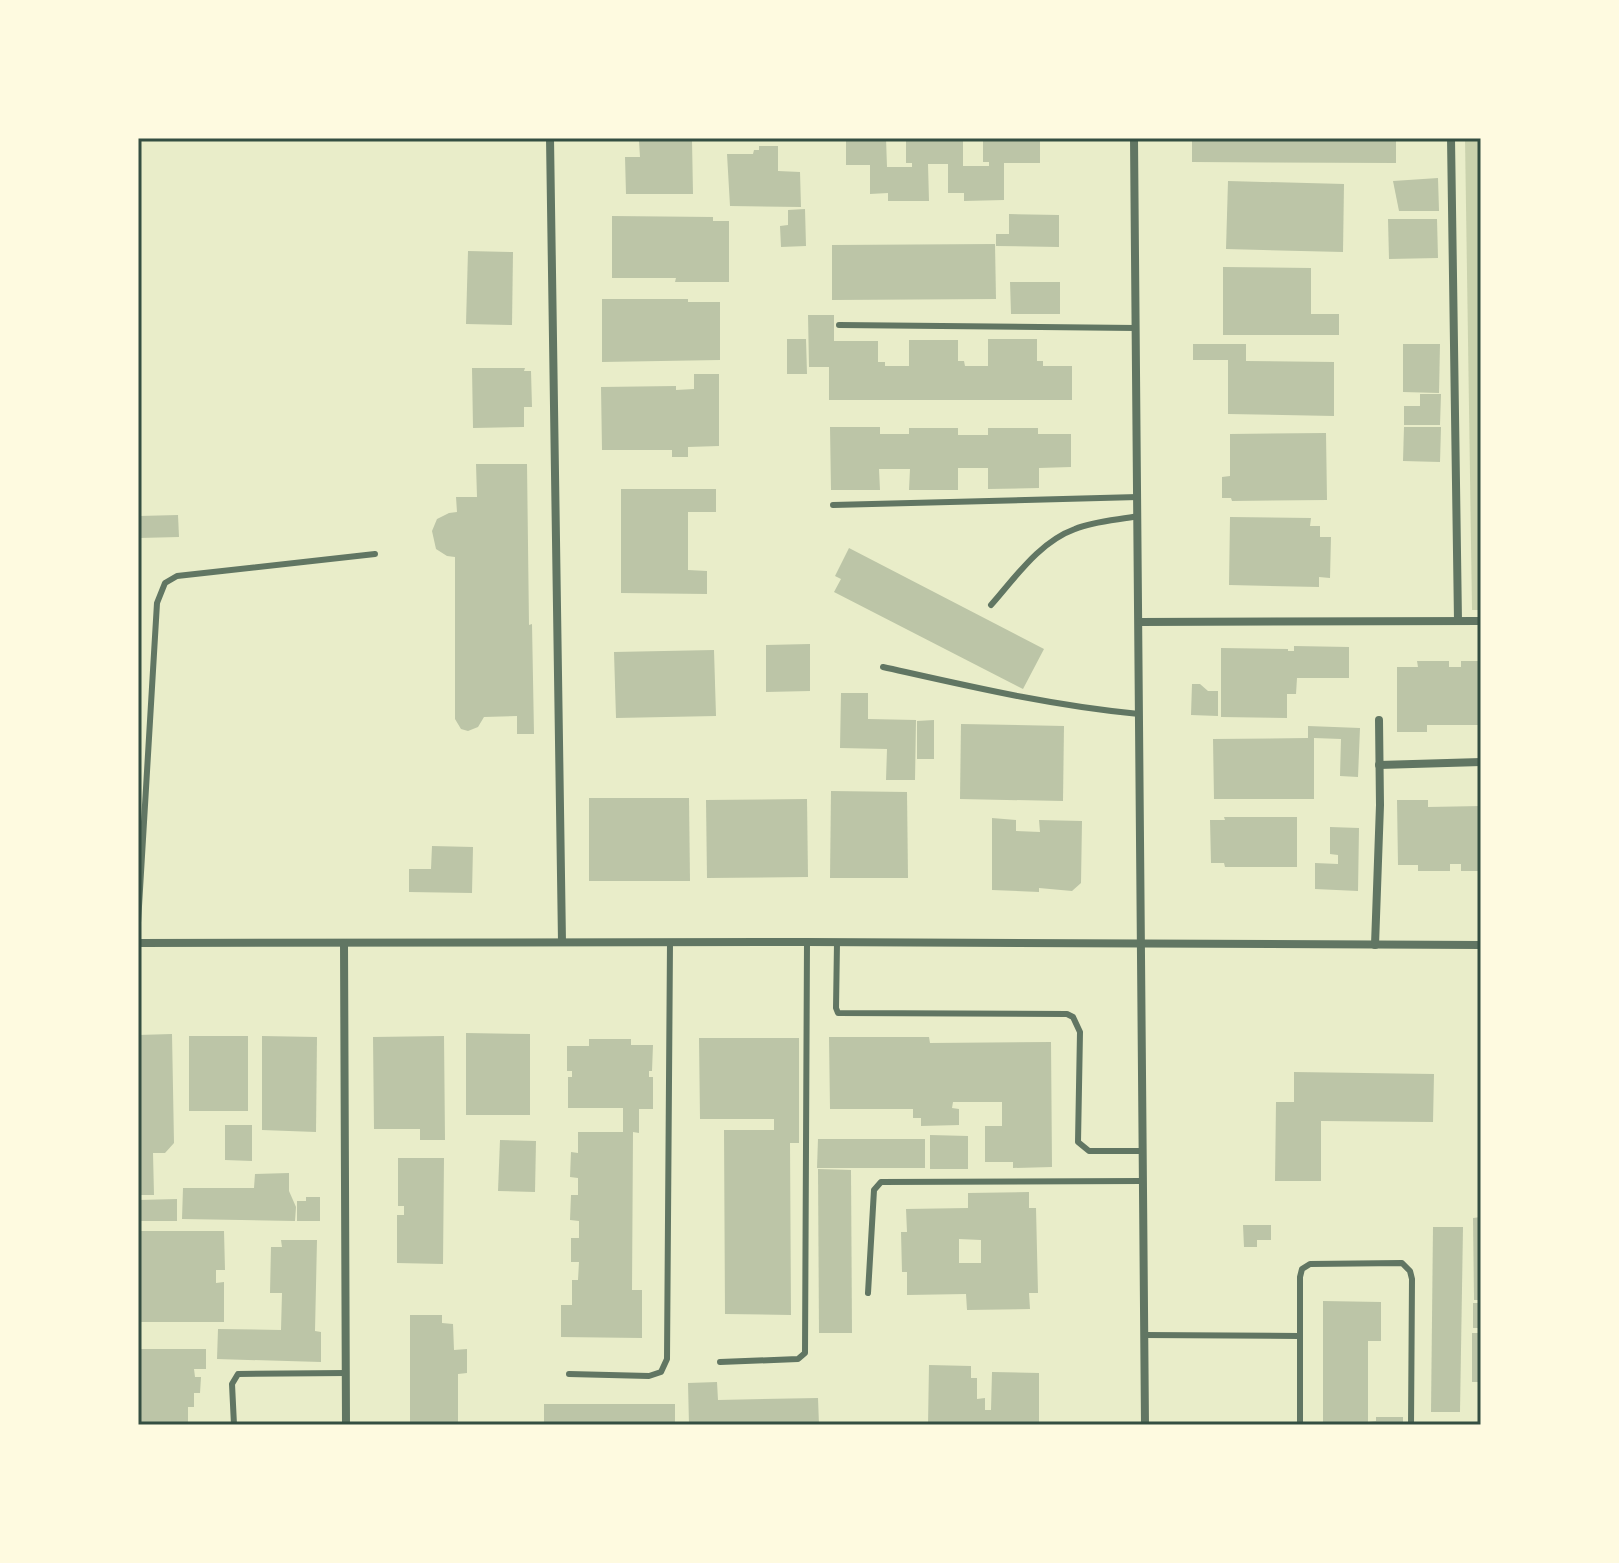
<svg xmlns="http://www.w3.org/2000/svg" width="1619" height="1563" font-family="Spectral,serif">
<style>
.green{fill:#cad2ad}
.building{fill:#bcc5a7;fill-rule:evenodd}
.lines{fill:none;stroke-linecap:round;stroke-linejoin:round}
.service{stroke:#617663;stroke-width:6}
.minor{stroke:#617663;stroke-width:8}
.neatline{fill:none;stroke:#344e41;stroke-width:3}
</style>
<rect width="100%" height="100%" fill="#e9edc9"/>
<path class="green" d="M1465 138H1481V610H1472Z"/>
<g class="building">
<rect x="730" y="138" width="27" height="3"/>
<path d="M846 138H886L887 167H912V163H906V138H963V166H989V162H983V138H1040V163H1004V200L964 201V193H948V164H928L929 201H888V193L870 194V165H846Z"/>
<path d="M1192 138H1396V163L1192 162Z"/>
<rect x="1398" y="138" width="34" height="3"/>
<path d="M692 140 693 194H626L625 157H640L639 141Z"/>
<path d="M759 146H778V171L800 172 801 207 730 206 727 154H753L754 150H759Z"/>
<path d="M1438 178 1439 211H1399L1393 181Z"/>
<path d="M1228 181 1344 184 1343 252 1226 249Z"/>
<path d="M805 209 806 246 781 247 780 226 788 225V210Z"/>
<path d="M1009 214 1059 215V247L996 246V234H1009Z"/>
<path d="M612 216 713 217V221H729V282H675L676 278H612Z"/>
<path d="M1388 219H1437L1438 258 1389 259Z"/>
<path d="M995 244 996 299 832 300V245Z"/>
<path d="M468 251 513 252 512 325 466 324Z"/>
<path d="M1223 267 1311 268V314H1339V335H1223Z"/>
<path d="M1010 282H1060V314H1011Z"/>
<path d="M602 299H688V302H720V360L602 362Z"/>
<path d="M808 315H834V341H878V362H885V366H909V340H958V361H964L965 366H988V339H1037V361H1043V366H1072V400H829V367H809Z"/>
<path d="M787 339H806L807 374H787Z"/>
<path d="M1193 344H1246V361L1334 362V416L1228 414V360H1193Z"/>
<path d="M1403 344H1440L1439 393 1403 392Z"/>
<path d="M472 368H525L524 371H531L532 407H524V427L473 428Z"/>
<path d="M694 374H719V446L688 447V457H672V450H602L601 387 676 386V390L694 389Z"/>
<path d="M1420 394H1441L1440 425H1404V406H1420Z"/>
<path d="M830 427H880V434H909V428H958V435H988V428H1038V434H1071V467L1039 468V488L988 489V468H958V490H909L910 469H879L880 490H831Z"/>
<path d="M1404 427H1441L1440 462 1403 461Z"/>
<path d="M1326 433 1327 500 1232 501 1231 498H1222V477L1230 476V434Z"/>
<path d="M476 464H527L529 625 532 624 534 734H517V716L484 717 478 727 468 731 461 729 455 719V557L447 556 436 549 432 531 437 519 449 513 457 512 456 497H477Z"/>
<path d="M621 489H716V512H688V570L707 571V594L621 593Z"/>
<path d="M178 515 179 537 139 538V516Z"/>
<path d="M1230 517 1311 518 1310 526H1320V537H1331L1330 578 1319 577V587L1229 585Z"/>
<path d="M849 548 1044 649 1023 689 834 592 841 579 835 576Z"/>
<path d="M810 644V691L766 692V645Z"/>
<path d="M1294 646 1349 647V678H1297L1296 694H1287V718L1221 717V648L1288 649V651H1294Z"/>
<path d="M714 650 716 716 616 718 614 652Z"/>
<path d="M1417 661H1449V667H1461V661H1481V725H1427V732H1397V667H1418Z"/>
<path d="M1192 684H1200L1208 691H1218V716L1191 715Z"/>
<path d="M841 693H868V719L916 720 915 780H886L887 749 840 748Z"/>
<path d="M934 720V759H917V721Z"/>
<path d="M961 724 1064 726 1063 801 960 799Z"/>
<path d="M1308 726 1360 728 1358 777 1340 776 1341 739 1314 738V799H1214L1213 739 1308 738Z"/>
<path d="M831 791 907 792 908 878H830Z"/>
<path d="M589 798H689L690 881H589Z"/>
<path d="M807 799 808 877 707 878 706 800Z"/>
<path d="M1397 800H1428V807L1481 806V871H1461V864H1450V871H1418V865H1398Z"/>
<path d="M1224 817H1297V867H1225L1224 863H1211L1210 820H1225Z"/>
<path d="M992 818 1016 820V831L1040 832 1039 820 1082 821 1081 883 1072 891 1039 888V892L992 890Z"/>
<path d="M1330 827 1359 828 1358 891 1315 889V863L1338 864V855L1330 854Z"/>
<path d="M432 846 473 847 472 893 409 892V869H431Z"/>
<path d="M466 1033 530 1034V1115H466Z"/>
<path d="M172 1034 174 1143 165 1153H153L154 1195H138V1035Z"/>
<rect x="189" y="1036" width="59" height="75"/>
<path d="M262 1036 317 1037 316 1132 262 1130Z"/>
<path d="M444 1036 445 1140H420V1129H374L373 1037Z"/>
<path d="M829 1037H929L930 1043 1051 1042 1052 1167 1013 1168V1162H985V1126H1002V1102H953L952 1108 959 1109V1125L921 1126V1118H913V1109H830Z"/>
<path d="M699 1038H799V1143H790L791 1315 725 1314 724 1130H774V1119H700Z"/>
<path d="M589 1039H631V1045H653L652 1071H649V1077H653V1109H639V1133L633 1132 632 1290H642V1338L561 1337V1305H572V1280H578L579 1262H571V1238H579V1221L570 1220 571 1195H578V1178L570 1177 571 1152 578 1153V1132H623V1108H568V1077H572V1071H567V1046H589Z"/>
<path d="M1294 1072 1434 1074 1433 1122 1321 1121V1181H1275L1276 1102H1294Z"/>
<path d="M225 1125H252V1161L225 1160Z"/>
<path d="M930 1135 968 1136V1169H930Z"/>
<path d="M818 1139H925V1168H817Z"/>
<path d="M500 1140 536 1141 535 1192 498 1191Z"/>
<path d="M398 1158H444L443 1264 397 1263V1215H404V1206H398Z"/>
<path d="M818 1169 851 1170 852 1333H819Z"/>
<path d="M289 1173V1191L296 1207 295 1221 182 1219 183 1188H254L255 1174Z"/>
<path d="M1029 1192V1208H1036L1038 1293H1029L1030 1309 967 1310 966 1294 907 1295V1272H902L901 1232H907L906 1209 968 1208V1193ZM959 1239 981 1240V1263H959Z"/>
<path d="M306 1197H320V1221H297V1201H306Z"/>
<path d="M177 1199V1221H138V1200Z"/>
<path d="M1481 1217V1300H1474L1473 1218Z"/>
<path d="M1243 1225H1271V1240H1257V1247H1244Z"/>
<path d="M1433 1227H1463L1460 1412H1431Z"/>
<path d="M138 1231H224L225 1270H216V1283L224 1282V1322H138Z"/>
<path d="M281 1240H317L315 1331 321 1332V1362L217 1359 218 1329 281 1330 282 1293H270L271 1247H282Z"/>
<path d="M1323 1301 1381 1302V1341H1368V1422L1376 1421V1417H1403V1425H1323Z"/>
<rect x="1473" y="1303" width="8" height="25"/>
<path d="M410 1315H442V1323L453 1324 454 1350 467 1349V1373L458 1374V1425H410Z"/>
<rect x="1472" y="1333" width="9" height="49"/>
<path d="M138 1349H206V1369H194L195 1377H201L200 1393H194V1407H188V1425H138Z"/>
<path d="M929 1365 971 1366V1378H977V1399L985 1398V1410H991L992 1372 1039 1373V1425H928Z"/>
<path d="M717 1382 718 1400 818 1398 819 1425H689L688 1383Z"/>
<rect x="1478" y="1388" width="3" height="37"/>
<rect x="544" y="1404" width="131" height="21"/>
</g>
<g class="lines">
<g class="service">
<path d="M839 325 1136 328"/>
<path d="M833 505 1138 497"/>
<path d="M991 605C1015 578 1039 542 1075 529 1094 521 1118 520 1138 516"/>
<path d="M883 667C968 686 1052 706 1139 714"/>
<path d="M138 923 157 603 165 583 177 576 375 554"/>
<path d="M837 943 836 1008 838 1013 1067 1014 1073 1017 1080 1032 1078 1142 1089 1151H1142"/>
<path d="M868 1293 874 1190 881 1182 1142 1181"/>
<path d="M1144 1335 1299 1336"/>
<path d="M720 1362 798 1359 805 1353 807 942"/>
<path d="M569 1374 649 1376 661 1372 667 1359 670 942"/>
<path d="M234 1425 232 1384 238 1374 346 1373"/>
<path d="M1300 1425V1277L1302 1269 1310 1264 1402 1263 1410 1271 1412 1279 1411 1425"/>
</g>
<g class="minor">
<path d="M550 138 562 942"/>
<path d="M1134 138 1145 1425"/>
<path d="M1451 138 1458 621"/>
<path d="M1140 622 1481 621"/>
<path d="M1379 765 1481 762"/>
<path d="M138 943 807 942 1481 945"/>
<path d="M344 943 346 1425"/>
<path d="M1375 945 1380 805 1379 720"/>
</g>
</g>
<rect width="1619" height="1563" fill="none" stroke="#fefae0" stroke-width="280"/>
<rect x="140" y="140" width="1339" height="1283" class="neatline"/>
</svg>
